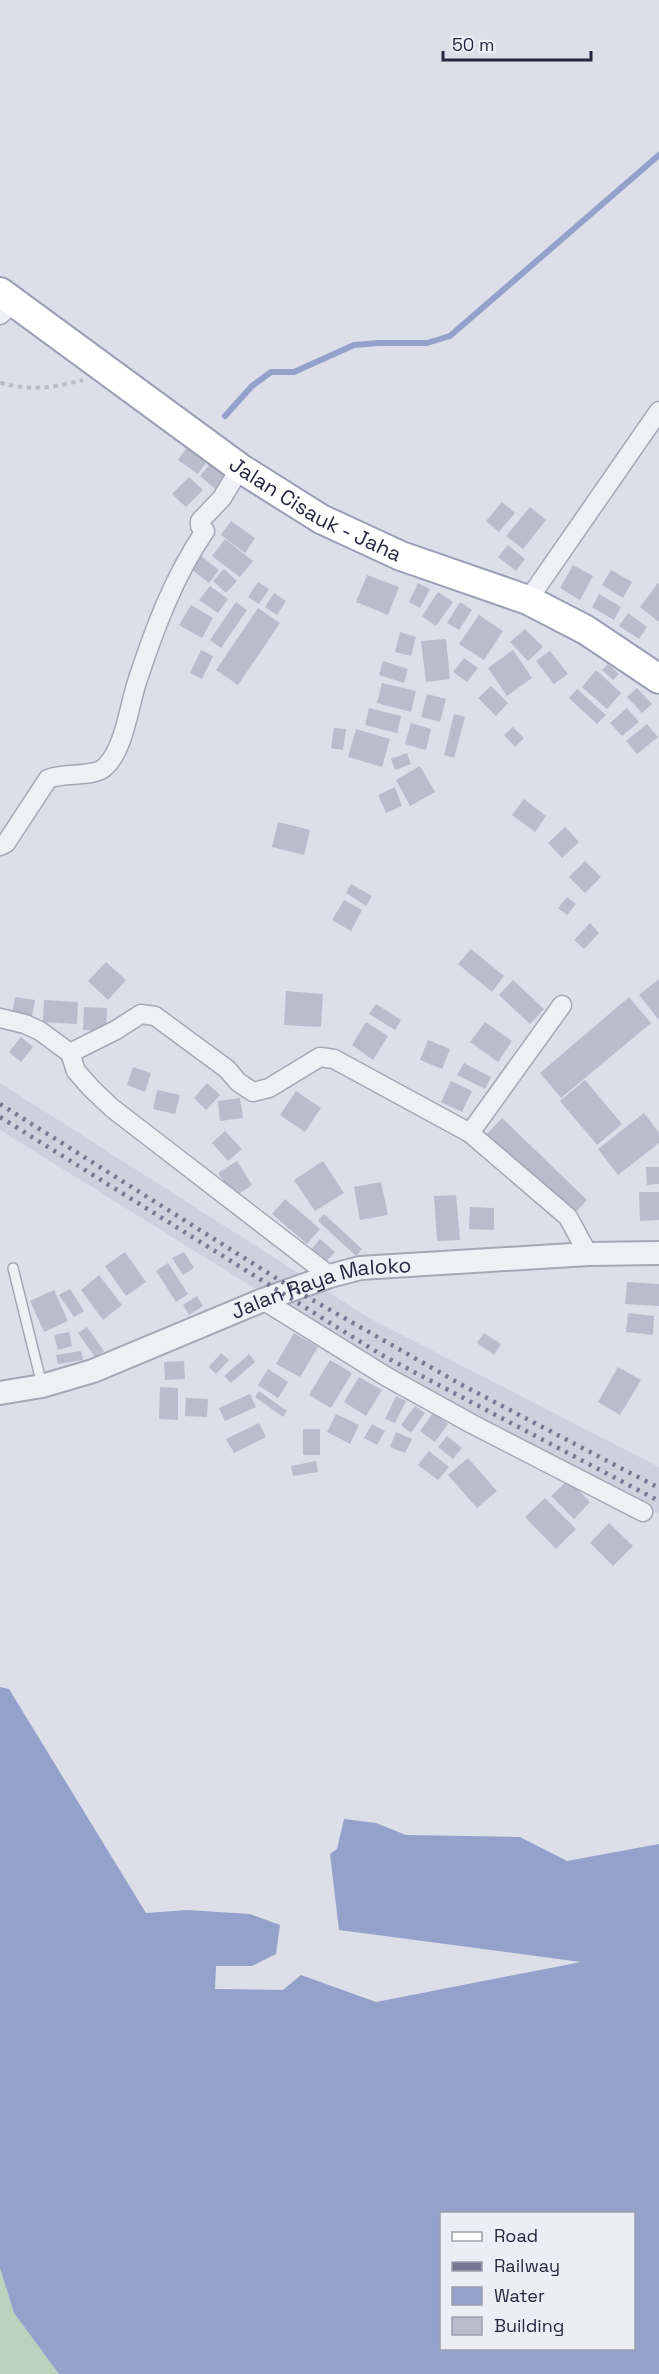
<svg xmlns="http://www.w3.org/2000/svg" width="659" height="2374" font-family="'Space Grotesk',sans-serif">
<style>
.built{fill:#ced0dd}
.green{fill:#bdd2bd}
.water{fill:#94a2cb;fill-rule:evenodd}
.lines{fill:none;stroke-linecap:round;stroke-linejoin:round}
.stream{stroke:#94a2cb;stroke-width:6}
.building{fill:#b9bccb}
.service-casing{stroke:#a5a7b5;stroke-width:12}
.minor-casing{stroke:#a5a7b5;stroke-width:21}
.tertiary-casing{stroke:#a5a7b5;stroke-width:26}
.primary-casing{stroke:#9b9fb4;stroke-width:32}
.path{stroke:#babcc6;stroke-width:4;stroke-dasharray:4.5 4.5;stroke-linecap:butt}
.service{stroke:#eff0f6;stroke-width:9}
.minor{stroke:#eff0f6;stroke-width:18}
.tertiary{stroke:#eff0f6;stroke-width:22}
.primary{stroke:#fff;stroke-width:28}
.rail{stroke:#757992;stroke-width:4.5;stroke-dasharray:3 6;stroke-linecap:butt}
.labels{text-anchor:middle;stroke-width:4.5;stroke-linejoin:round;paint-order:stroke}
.street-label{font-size:21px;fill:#25283f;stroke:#eceef5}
</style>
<rect width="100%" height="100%" fill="#dcdee8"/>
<path class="built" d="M0 1083 369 1318 659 1467V1514L346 1345 0 1130Z"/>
<path class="green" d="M0 2268 14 2313 59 2374H0Z"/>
<path class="water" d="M0 1687 9 1689 146 1913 187 1910 250 1914 280 1925 276 1954 252 1966H216L215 1989 283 1990 301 1975 376 2002 581 1962 339 1930 330 1854 337 1849 344 1819 376 1823 406 1835 520 1837 567 1861 659 1844V2374H59L14 2313 0 2268ZM442 2214H634V2348H442Z"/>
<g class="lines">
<path class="stream" d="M225 416 252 386 271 372H294L354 345 379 343H427L450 336 659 155"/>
</g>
<g class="building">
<path d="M188 446 208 460 198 474 178 460Z"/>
<path d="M211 463 231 480 220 493 200 476Z"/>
<path d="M189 477 203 490 186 507 172 494Z"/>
<path d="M502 502 515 513 499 532 486 521Z"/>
<path d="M530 507 546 520 523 549 506 536Z"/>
<path d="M231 521 255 538 245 553 221 535Z"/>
<path d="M225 539 253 561 240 577 212 556Z"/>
<path d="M508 545 525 559 516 571 498 557Z"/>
<path d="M196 552 219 570 209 583 186 565Z"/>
<path d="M573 565 593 576 580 600 560 588Z"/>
<path d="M224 569 237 581 226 593 213 581Z"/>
<path d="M611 570 632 582 623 598 602 585Z"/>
<path d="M367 575 399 587 388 615 356 602Z"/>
<path d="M258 582 269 589 259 604 248 597Z"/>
<path d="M418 583 430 589 420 608 409 602Z"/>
<path d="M658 583 659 584V622L640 607Z"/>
<path d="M210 586 228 599 218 613 199 600Z"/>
<path d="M438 592 453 602 436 626 422 616Z"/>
<path d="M274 593 286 601 277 615 265 607Z"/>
<path d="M599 594 621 607 614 620 592 607Z"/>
<path d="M236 602 247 610 221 648 210 640Z"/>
<path d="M460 602 472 610 459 630 447 623Z"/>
<path d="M191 605 213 618 202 638 179 625Z"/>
<path d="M258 608 280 623 238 685 216 670Z"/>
<path d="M628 613 647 627 639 639 619 626Z"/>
<path d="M479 615 503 631 484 660 459 644Z"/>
<path d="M525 629 543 647 528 661 510 642Z"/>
<path d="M400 632 416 637 411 656 395 652Z"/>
<path d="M446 639 450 679 426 682 421 641Z"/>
<path d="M201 650 213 656 202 679 190 673Z"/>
<path d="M513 650 532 678 507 696 488 668Z"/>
<path d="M550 651 568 674 554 684 536 661Z"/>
<path d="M464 658 478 668 467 682 453 672Z"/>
<path d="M383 661 408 669 404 683 379 675Z"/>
<path d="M608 664 619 674 613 680 602 670Z"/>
<path d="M596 670 621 693 607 709 582 687Z"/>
<path d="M382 683 416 691 411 712 377 703Z"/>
<path d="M491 686 508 703 496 716 478 698Z"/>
<path d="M637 688 652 704 642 713 627 697Z"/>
<path d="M577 689 606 715 597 724 569 698Z"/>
<path d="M427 694 446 699 440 722 421 717Z"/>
<path d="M369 708 401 716 397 733 365 725Z"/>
<path d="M627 708 639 722 622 736 610 723Z"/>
<path d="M454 714 465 717 454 758 444 755Z"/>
<path d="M411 723 431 729 426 750 405 744Z"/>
<path d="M647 724 658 737 637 754 626 741Z"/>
<path d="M513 727 524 738 515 747 504 735Z"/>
<path d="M334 728 346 729 343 750 331 748Z"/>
<path d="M356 729 390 739 382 767 348 757Z"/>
<path d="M407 753 411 764 395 770 391 759Z"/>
<path d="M420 766 435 792 410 806 396 780Z"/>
<path d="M395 787 402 806 386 813 378 795Z"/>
<path d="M524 799 546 816 535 832 512 815Z"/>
<path d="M278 822 310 830 304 855 272 847Z"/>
<path d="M565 827 579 842 562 858 548 843Z"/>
<path d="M585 861 601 877 585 893 569 877Z"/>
<path d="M351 884 372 896 366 906 346 893Z"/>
<path d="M567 897 576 904 567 915 558 908Z"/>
<path d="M344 900 362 910 351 931 332 920Z"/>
<path d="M590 923 599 933 584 949 574 940Z"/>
<path d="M471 949 504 976 492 992 458 964Z"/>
<path d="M106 962 126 980 108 1000 88 981Z"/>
<path d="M659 979V1020L639 995Z"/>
<path d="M513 980 544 1009 530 1024 499 995Z"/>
<path d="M286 991 323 994 321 1027 284 1025Z"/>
<path d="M15 997 35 1000 32 1017 12 1014Z"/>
<path d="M629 997 651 1023 561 1098 540 1073Z"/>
<path d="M44 1000 78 1002 77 1024 43 1022Z"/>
<path d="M376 1004 401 1020 395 1030 369 1014Z"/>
<path d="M84 1007 107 1008 106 1031 83 1030Z"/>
<path d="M366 1022 388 1036 373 1060 352 1045Z"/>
<path d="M485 1022 512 1041 498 1062 470 1042Z"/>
<path d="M21 1037 33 1047 21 1062 9 1052Z"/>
<path d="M428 1040 450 1049 442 1069 420 1060Z"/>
<path d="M464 1063 491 1077 485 1089 457 1075Z"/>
<path d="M133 1067 151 1073 145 1092 127 1085Z"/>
<path d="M585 1080 622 1124 597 1145 560 1101Z"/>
<path d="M451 1081 472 1091 462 1112 441 1102Z"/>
<path d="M207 1083 220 1095 206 1110 194 1098Z"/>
<path d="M157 1090 180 1095 175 1114 153 1109Z"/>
<path d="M296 1091 321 1108 305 1132 280 1115Z"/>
<path d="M240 1098 243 1118 220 1121 218 1101Z"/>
<path d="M644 1113 659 1133V1143L618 1175 598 1149Z"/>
<path d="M502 1118 587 1200 572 1216 487 1134Z"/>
<path d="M225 1131 242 1149 228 1161 212 1143Z"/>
<path d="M237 1161 252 1185 234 1197 218 1173Z"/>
<path d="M323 1161 344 1193 315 1211 294 1180Z"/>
<path d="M646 1167H659V1184L647 1185Z"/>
<path d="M381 1182 388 1215 360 1220 354 1187Z"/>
<path d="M639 1192H659V1220L640 1221Z"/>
<path d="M456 1195 460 1240 437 1241 434 1196Z"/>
<path d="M285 1199 320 1229 307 1244 272 1214Z"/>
<path d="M470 1207 494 1208V1230L469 1229Z"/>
<path d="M324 1214 362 1249 356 1256 318 1221Z"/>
<path d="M320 1239 335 1252 325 1263 310 1251Z"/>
<path d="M125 1252 146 1282 126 1296 105 1266Z"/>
<path d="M184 1252 194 1268 183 1275 172 1258Z"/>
<path d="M168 1263 188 1294 176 1302 156 1271Z"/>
<path d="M99 1275 122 1305 103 1320 81 1290Z"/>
<path d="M627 1282 659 1284V1306L625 1304Z"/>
<path d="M70 1289 84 1311 74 1317 59 1295Z"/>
<path d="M54 1290 68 1321 44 1332 30 1301Z"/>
<path d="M197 1296 203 1306 189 1315 183 1305Z"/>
<path d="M628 1313 654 1316 653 1335 626 1332Z"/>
<path d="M87 1327 104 1351 95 1357 78 1333Z"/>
<path d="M69 1332 72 1346 58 1350 54 1335Z"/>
<path d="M294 1333 318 1347 300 1377 276 1364Z"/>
<path d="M484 1333 501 1344 494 1355 477 1343Z"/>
<path d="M81 1351 83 1360 58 1364 56 1355Z"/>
<path d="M221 1353 229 1360 216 1374 209 1367Z"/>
<path d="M249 1354 255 1362 231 1383 224 1376Z"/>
<path d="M330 1360 352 1373 331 1408 309 1395Z"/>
<path d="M184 1361 185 1379 165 1380 164 1362Z"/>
<path d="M618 1367 641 1380 620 1415 598 1402Z"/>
<path d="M268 1369 288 1382 278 1398 258 1385Z"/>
<path d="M359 1377 382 1390 366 1416 344 1402Z"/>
<path d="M160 1387 178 1388V1420L159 1419Z"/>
<path d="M259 1391 287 1411 283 1417 255 1397Z"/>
<path d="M250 1394 256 1407 225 1421 219 1408Z"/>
<path d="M396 1396 406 1401 395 1423 385 1419Z"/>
<path d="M186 1398 208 1399 207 1417 185 1416Z"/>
<path d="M415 1406 425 1413 411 1433 401 1425Z"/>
<path d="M433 1413 448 1424 435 1442 420 1431Z"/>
<path d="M336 1414 359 1425 350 1444 327 1432Z"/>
<path d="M259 1423 266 1437 234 1453 226 1439Z"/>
<path d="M372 1424 385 1431 377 1445 364 1438Z"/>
<rect x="303" y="1429" width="17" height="26"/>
<path d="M396 1432 412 1439 405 1453 390 1447Z"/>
<path d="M447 1436 462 1448 453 1459 438 1447Z"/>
<path d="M429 1451 449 1467 438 1480 418 1465Z"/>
<path d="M468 1458 497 1491 477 1508 448 1475Z"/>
<path d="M316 1461 318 1472 293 1476 291 1466Z"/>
<path d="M568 1480 590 1502 574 1519 551 1496Z"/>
<path d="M545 1498 576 1529 556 1549 525 1517Z"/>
<path d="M609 1523 633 1546 613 1566 590 1543Z"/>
</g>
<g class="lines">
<defs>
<path id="service" d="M13 1268 42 1385"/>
<g id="minor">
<path d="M0 315 14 303"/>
<path d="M528 600 659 411"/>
<path d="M0 846 6 843 48 779C63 772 94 778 105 767 124 750 129 706 137 682 154 630 174 576 205 531L200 526V521L222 498 240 468"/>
<path d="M0 1018 25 1024 40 1031 70 1053 76 1071 91 1088 112 1108 330 1276"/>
<path d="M70 1053 116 1030 141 1014 155 1016 227 1069 238 1082 253 1092 269 1088 320 1057 334 1059 470 1133 568 1217 588 1254"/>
<path d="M470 1133 562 1005"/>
<path d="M263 1300 387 1377 472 1424 643 1512"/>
</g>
<g id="tertiary">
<path id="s1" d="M0 1393 42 1386 93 1371 263 1300 330 1276 360 1268 588 1254 659 1253"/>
</g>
<g id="primary">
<path id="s2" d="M0 292 240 468 321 519 401 556 528 600 586 630 659 679"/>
</g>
</defs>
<use href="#service" class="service-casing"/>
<use href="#minor" class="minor-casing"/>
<use href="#tertiary" class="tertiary-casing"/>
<use href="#primary" class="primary-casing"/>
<path class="path" d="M0 383C32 391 51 388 83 380"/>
<use href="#service" class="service"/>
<use href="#minor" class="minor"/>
<use href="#tertiary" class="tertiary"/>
<use href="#primary" class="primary"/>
<g class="rail">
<path d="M0 1104 295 1290 462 1385 659 1488"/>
<path d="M0 1117 380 1354 659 1501"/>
</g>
</g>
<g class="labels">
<g class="street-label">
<text dy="7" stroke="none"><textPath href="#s2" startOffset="384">Jalan Cisauk - Jaha</textPath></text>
<text dy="7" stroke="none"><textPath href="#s1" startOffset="340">Jalan Raya Maloko</textPath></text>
</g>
</g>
<rect x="440" y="2212" width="195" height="138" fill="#eceef5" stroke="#9c9fac" stroke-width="1.5"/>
<rect x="452" y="2232" width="30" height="9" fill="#ffffff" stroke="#9c9fac" stroke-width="1.5"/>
<text x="494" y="2242" font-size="18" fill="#25283f">Road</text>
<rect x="452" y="2262" width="30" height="9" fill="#757992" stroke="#9c9fac" stroke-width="1.5"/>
<text x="494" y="2272" font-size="18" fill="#25283f">Railway</text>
<rect x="452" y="2287" width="30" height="18" fill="#94a2cb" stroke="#9c9fac" stroke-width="1.5"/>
<text x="494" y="2302" font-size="18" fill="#25283f">Water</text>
<rect x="452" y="2317" width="30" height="18" fill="#b9bccb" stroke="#9c9fac" stroke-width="1.5"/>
<text x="494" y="2332" font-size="18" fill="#25283f">Building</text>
<path d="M443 51v9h148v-9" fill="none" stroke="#25283f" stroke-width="3"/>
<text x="452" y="51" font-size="18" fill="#25283f" stroke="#eceef5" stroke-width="4.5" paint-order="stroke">50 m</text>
</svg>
